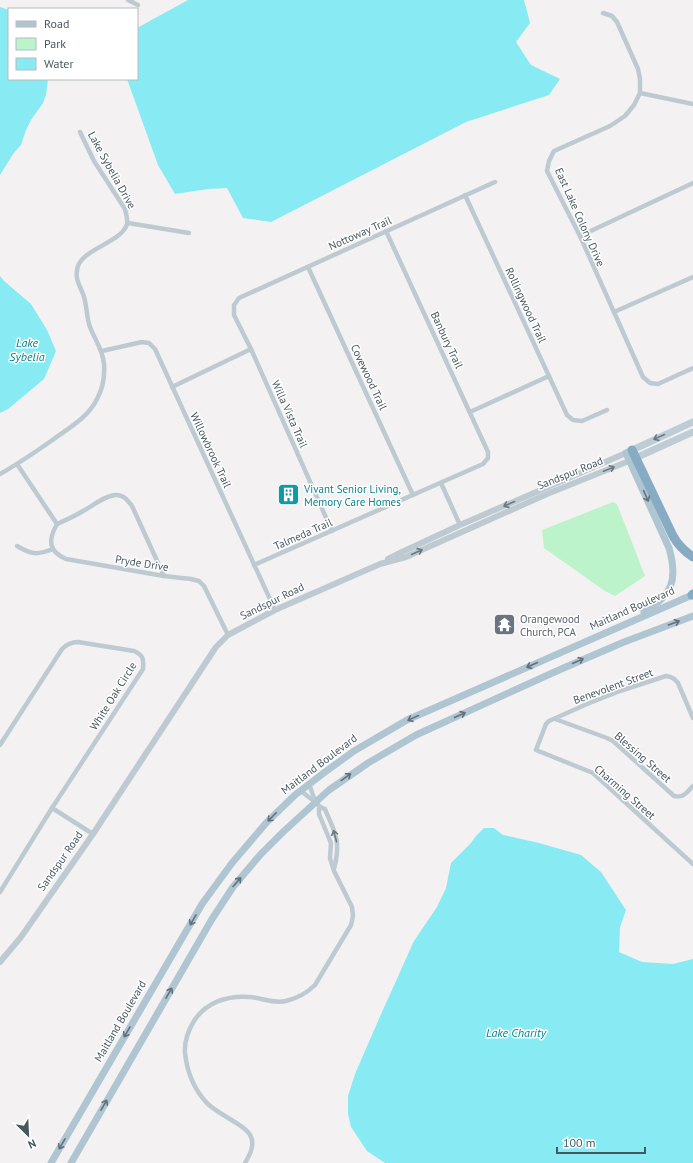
<svg xmlns="http://www.w3.org/2000/svg" width="693" height="1163" font-family="'PT Sans',sans-serif">
<style>
.green{fill:#bdf3cb}
.water{fill:#88eaf2}
.lines{fill:none;stroke-linecap:round;stroke-linejoin:round}
.minor{stroke:#becad1;stroke-width:4.5}
.tertiary{stroke:#becad1;stroke-width:6}
.secondary{stroke:#bdccd5;stroke-width:7}
.primary{stroke:#afc5d1;stroke-width:7}
.motorway{stroke:#86abc2;stroke-width:9}
.oneway{stroke:#6a7a83}
.oneway2{stroke:#6b7a82}
.oneway3{stroke:#61727c}
.labels{text-anchor:middle;stroke-width:3;stroke-linejoin:round;paint-order:stroke}
.street-label{font-size:11px;fill:#475760;stroke:#fff}
.culture-label{font-size:11px;fill:#0d838f;stroke:#fff;text-anchor:start}
.worship-label{font-size:11px;fill:#5b616d;stroke:#fff;text-anchor:start}
.water-label{font-size:12px;font-style:italic;fill:#06838e;stroke:#fff}
</style>
<rect width="100%" height="100%" fill="#f3f1f1"/>
<path class="green" d="M613 502 617 504 645 576 615 596 605 591 544 548 542 530Z"/>
<g class="water">
<path d="M188 0H524L530 23 516 42 531 65 560 79 549 95 466 122 271 222 243 218 227 188 208 189 175 194 158 165 127 79H137V28Z"/>
<path d="M0 7 9 10V79H48L46 95 43 103 31 120 26 130 21 145 13 154 0 175Z"/>
<path d="M0 276 4 281 31 304 47 330 56 351 44 379 8 409 0 413Z"/>
<path d="M484 828H494L503 835 539 843 581 855 601 872 626 910 620 927 619 952 642 962 673 964 693 959V1163H385L367 1151 351 1127 348 1114V1096L355 1074 382 1012 414 941 437 907 446 888 451 863 470 844 476 836Z"/>
</g>
<g class="lines">
<g class="minor">
<path d="M128 0 138 5"/>
<path d="M603 13 612 16 617 22 638 69 640 79V93L634 105 625 116 610 126 554 151 549 161 547 171 580 236 643 377 650 383 658 384 693 368"/>
<path d="M640 93 693 104"/>
<path d="M465 195 567 415 573 420 582 421 607 410"/>
<path d="M128 223 189 233"/>
<path d="M580 236 693 183"/>
<path d="M308 267 413 495"/>
<path d="M614 312 693 277"/>
<path d="M102 351 142 342 149 343 155 349 275 610"/>
<path d="M172 387 251 349"/>
<path d="M470 412 549 376"/>
<path d="M17 464 57 524"/>
<path d="M0 474C18 464 34 453 51 441 67 429 88 418 97 399 103 388 105 376 104 364 103 350 95 340 90 327 87 319 87 310 85 301 83 288 73 281 78 266 85 248 122 242 127 224 128 219 126 214 125 209L94 161 80 132"/>
<path d="M441 483 460 525"/>
<path d="M57 524C48 540 48 551 66 559L164 576 191 579 199 581 204 586 228 635"/>
<path d="M57 524C66 520 75 516 83 511 91 507 107 494 117 495 124 495 128 501 132 506L164 576"/>
<path d="M332 531 251 349 234 315V305L239 298 495 182"/>
<path d="M17 546C32 555 37 555 53 549"/>
<path d="M254 565 483 464 488 458V452L386 231"/>
<path d="M693 718 678 683C674 678 672 677 666 676L620 691 587 704 549 721 546 724 536 750 593 773 693 864"/>
<path d="M555 719 607 738 613 741 674 796C684 798 686 793 693 786"/>
<path d="M0 745 62 649C67 644 72 642 78 642L134 651C143 655 144 659 143 669L52 808 0 892"/>
<path d="M309 784C313 793 314 806 325 809 329 820 336 831 337 843 338 852 336 861 334 869"/>
<path d="M301 791 315 802"/>
<path d="M52 808 93 834"/>
<path d="M245 1163C249 1156 255 1146 251 1137 247 1125 216 1114 206 1102 194 1089 187 1071 185 1053 184 1041 188 1031 194 1021 206 1002 228 995 250 997 263 998 273 1004 286 1001 298 998 307 993 315 985L351 925 353 916 352 907 334 871 330 858 331 843 319 814V808"/>
</g>
<g class="tertiary">
<path d="M388 559 402 552 460 525 626 453"/>
<path d="M0 962 21 937 93 834 216 647 228 635 275 610 380 564 406 557 547 494 629 461"/>
</g>
<g class="secondary">
<path d="M628 452 693 422"/>
<path d="M631 460 693 432"/>
</g>
<g class="primary">
<path d="M626 453 669 548C678 579 673 595 644 612"/>
<path d="M51 1163 202 904 232 863 267 822 295 795 325 772 354 751 407 720 692 595"/>
<path d="M71 1163 212 919 233 887 260 855 283 832 329 790 368 763 416 735 559 670 624 642 693 616"/>
</g>
<g class="motorway">
<path d="M632 450 673 536C678 545 684 551 693 557"/>
<path d="M692 595 693 594"/>
</g>
</g>
<defs><path id="oneway-shaft" d="M-6 0H5M1.5-3L5.5 0L1.5 3" fill="none" stroke-width="1.6" stroke-linecap="round" stroke-linejoin="round"/></defs>
<use class="oneway" href="#oneway-shaft" transform="translate(659 437) rotate(156)"/>
<g class="oneway2">
<use href="#oneway-shaft" transform="translate(609 469) rotate(-21)"/>
<use href="#oneway-shaft" transform="translate(509 504) rotate(156)"/>
<use href="#oneway-shaft" transform="translate(417 552) rotate(-24)"/>
<use href="#oneway-shaft" transform="translate(335 836) rotate(-105)"/>
</g>
<g class="oneway3">
<use href="#oneway-shaft" transform="translate(646 496) rotate(66)"/>
<use href="#oneway-shaft" transform="translate(674 623) rotate(-20)"/>
<use href="#oneway-shaft" transform="translate(578 661) rotate(-24)"/>
<use href="#oneway-shaft" transform="translate(532 665) rotate(156)"/>
<use href="#oneway-shaft" transform="translate(460 715) rotate(-24)"/>
<use href="#oneway-shaft" transform="translate(413 718) rotate(155)"/>
<use href="#oneway-shaft" transform="translate(346 777) rotate(-36)"/>
<use href="#oneway-shaft" transform="translate(272 817) rotate(135)"/>
<use href="#oneway-shaft" transform="translate(237 882) rotate(-49)"/>
<use href="#oneway-shaft" transform="translate(193 920) rotate(120)"/>
<use href="#oneway-shaft" transform="translate(169 993) rotate(-60)"/>
<use href="#oneway-shaft" transform="translate(127 1032) rotate(120)"/>
<use href="#oneway-shaft" transform="translate(104 1105) rotate(-60)"/>
<use href="#oneway-shaft" transform="translate(62 1144) rotate(120)"/>
</g>
<defs>
<symbol id="building-square" viewBox="-11 -11 22 22"><rect x="-9" y="-9" width="18" height="18" rx="4" fill="#0f9aa8" stroke="#fff"/><path d="M-4-6H4V6H1V3H-1V6H-4ZM-2.5-4.3h1.7v1.8h-1.7ZM.8-4.3h1.7v1.8H.8ZM-2.5-1h1.7V.8h-1.7ZM.8-1h1.7V.8H.8Z" fill="#fff"/></symbol>
<symbol id="temple-square" viewBox="-11 -11 22 22"><rect x="-9" y="-9" width="18" height="18" rx="4" fill="#6b7280" stroke="#fff"/><path d="M0-6L5-2H3V0L6.5 2.5H4V6H1.5V3h-3V6H-4V2.5H-6.5L-3 0V-2H-5Z" fill="#fff"/></symbol>
</defs>
<g fill-rule="evenodd">
<use href="#building-square" x="276" y="482" width="25" height="25"/>
<use href="#temple-square" x="492" y="612" width="25" height="25"/>
</g>
<g class="labels">
<g class="street-label">
<text transform="translate(112 170) rotate(61)" y="4">Lake Sybelia Drive</text>
<text transform="translate(580 217) rotate(66)" y="4">East Lake Colony Drive</text>
<text transform="translate(360 233) rotate(-24)" y="4">Nottoway Trail</text>
<text transform="translate(526 305) rotate(65)" y="4">Rollingwood Trail</text>
<text transform="translate(447 340) rotate(65)" y="4">Banbury Trail</text>
<text transform="translate(369 377) rotate(65)" y="4">Covewood Trail</text>
<text transform="translate(290 414) rotate(66)" y="4">Willa Vista Trail</text>
<text transform="translate(211 450) rotate(65)" y="4">Willowbrook Trail</text>
<text transform="translate(570 473) rotate(-22)" y="4">Sandspur Road</text>
<text transform="translate(303 534) rotate(-24)" y="4">Talmeda Trail</text>
<text transform="translate(142 563) rotate(9)" y="4">Pryde Drive</text>
<text transform="translate(272 601) rotate(-26)" y="4">Sandspur Road</text>
<text transform="translate(632 608) rotate(-24)" y="4">Maitland Boulevard</text>
<text transform="translate(613 686) rotate(-20)" y="4">Benevolent Street</text>
<text transform="translate(113 696) rotate(-58)" y="4">White Oak Circle</text>
<text transform="translate(643 757) rotate(41)" y="4">Blessing Street</text>
<text transform="translate(319 764) rotate(-37)" y="4">Maitland Boulevard</text>
<text transform="translate(625 792) rotate(41)" y="4">Charming Street</text>
<text transform="translate(60 861) rotate(-55)" y="4">Sandspur Road</text>
<text transform="translate(120 1021) rotate(-60)" y="4">Maitland Boulevard</text>
</g>
<g class="culture-label">
<text x="304" y="493">Vivant Senior Living,<tspan x="304" dy="13">Memory Care Homes</tspan></text>
</g>
<g class="worship-label">
<text x="520" y="623">Orangewood<tspan x="520" dy="13">Church, PCA</tspan></text>
</g>
<g class="water-label">
<text x="27" y="347">Lake<tspan x="27" dy="14">Sybelia</tspan></text>
<text x="516" y="1037">Lake Charity</text>
</g>
</g>
<rect x="8" y="8" width="130" height="72" fill="#ffffff" stroke="#b5bcbf"/>
<rect x="16" y="21" width="20" height="6" fill="#afc5d1" stroke="#b5bcbf"/>
<text x="44" y="28" font-size="12" fill="#475760">Road</text>
<rect x="16" y="38" width="20" height="12" fill="#bdf3cb" stroke="#b5bcbf"/>
<text x="44" y="48" font-size="12" fill="#475760">Park</text>
<rect x="16" y="58" width="20" height="12" fill="#88eaf2" stroke="#b5bcbf"/>
<text x="44" y="68" font-size="12" fill="#475760">Water</text>
<g transform="translate(28 1135) rotate(156)" stroke="#ffffff" stroke-width="3" paint-order="stroke">
<path d="M0-3L7 15L0 10L-7 15Z" fill="#475760"/>
<text y="-6" font-size="11" font-weight="bold" text-anchor="middle" fill="#475760">N</text>
</g>
<path d="M557 1147v6h88v-6" fill="none" stroke="#475760" stroke-width="2"/>
<text x="563" y="1147" font-size="12" fill="#475760" stroke="#ffffff" stroke-width="3" paint-order="stroke">100 m</text>
</svg>
